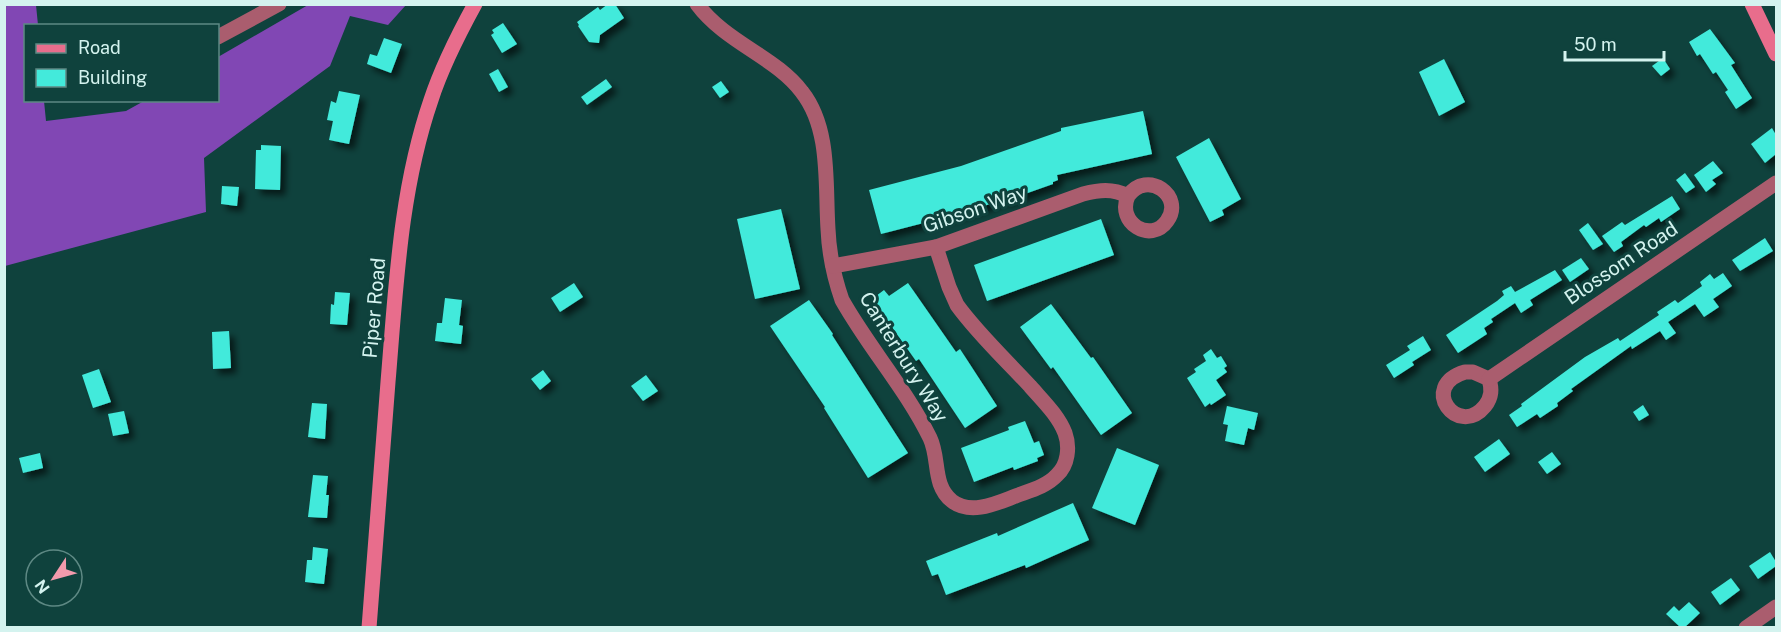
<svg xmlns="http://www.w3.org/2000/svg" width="1781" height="632" font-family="'Public Sans',sans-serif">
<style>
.forest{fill:#8147b4}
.building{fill:#43eadb;filter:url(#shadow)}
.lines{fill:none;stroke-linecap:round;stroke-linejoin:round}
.street{stroke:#aa5d6e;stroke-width:15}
.secondary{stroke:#e86d8c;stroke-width:15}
.labels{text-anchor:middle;stroke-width:6;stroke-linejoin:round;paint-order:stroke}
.street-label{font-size:20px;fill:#d4f3ef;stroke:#0f423d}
</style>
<defs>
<filter id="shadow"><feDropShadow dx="5.5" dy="5.5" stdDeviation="3" flood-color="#0009"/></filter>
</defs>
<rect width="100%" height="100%" fill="#0f423d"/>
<path class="forest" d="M5 4 36 5 38 25 26 26V100L44 101 46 121 126 111 144 101 218 100V57L308 5H406L388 25 350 16 330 66 204 158 206 212 5 266Z"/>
<g class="building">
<path d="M608 4H615L624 18 600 35 599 43 589 42 578 26 579 25 577 22 598 7 600 10Z"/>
<path d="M503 23 517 44 502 53 491 35 494 33 492 30Z"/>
<path d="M1710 29 1735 63 1731 65 1752 98 1736 109 1725 92 1728 90 1716 72 1713 74 1700 54 1697 56 1689 42Z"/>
<path d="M384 38 402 44 391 73 367 64 370 54 377 56Z"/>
<path d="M1663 58 1670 69 1661 76 1652 66Z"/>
<path d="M1444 59 1465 102 1439 116 1419 72Z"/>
<path d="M498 69 508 87 499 92 489 74Z"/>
<path d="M606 79 612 87 587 105 581 97Z"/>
<path d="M721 81 729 92 720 98 712 87Z"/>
<path d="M339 91 360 95 349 144 329 140 333 121 327 120 331 101 336 103Z"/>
<path d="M1143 111 1152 154 1057 175 1058 180 1053 182V184L1005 201 1004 199 970 211 881 234 869 190 961 166 1061 131V128Z"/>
<path d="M1772 128 1776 135V154L1765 163 1751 144Z"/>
<path d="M1209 138 1241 199 1222 210 1224 215 1210 222 1176 157Z"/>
<path d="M261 145 281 146 280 190 255 189 256 150H261Z"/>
<path d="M1713 161 1723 173 1712 180 1716 184 1706 192 1694 175Z"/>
<path d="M1685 173 1695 187 1686 193 1676 180Z"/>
<path d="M222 186 239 187 237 206 221 204Z"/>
<path d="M1672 196 1680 209 1661 222 1659 218 1646 227 1644 225 1621 242 1623 246 1614 252 1602 236 1622 222 1625 225Z"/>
<path d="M781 209 800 289 755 299 737 219Z"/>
<path d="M1101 219 1114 255 987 301 974 265Z"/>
<path d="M1588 223 1603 244 1593 250 1579 230Z"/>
<path d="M1765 238 1773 251 1740 271 1732 260Z"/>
<path d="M1581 258 1589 269 1570 282 1562 270Z"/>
<path d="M1555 270 1562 280 1530 300 1533 305 1521 313 1515 303 1491 319 1493 322 1484 328 1487 334 1458 353 1446 335 1497 301 1504 295 1502 291 1511 286 1515 292Z"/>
<path d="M1723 273 1732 286 1713 299 1719 307 1704 317 1695 304 1668 322 1676 333 1666 340 1660 331 1632 349 1631 346 1571 389 1573 391 1557 403 1558 406 1540 418 1537 414 1517 427 1509 415 1522 406 1521 404 1585 357 1618 338 1620 341 1659 315 1657 312 1675 300 1678 303 1702 286 1700 282 1710 274 1714 279Z"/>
<path d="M574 283 583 297 560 312 551 298Z"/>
<path d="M908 283 956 352 960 349 997 406 965 428 919 359 916 361 872 299 884 290 889 296Z"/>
<path d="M335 292 350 293 347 325 330 324 331 304 334 305Z"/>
<path d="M445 298 462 300 459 325 463 326 461 344 435 341 437 323H442Z"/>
<path d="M809 300 833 334 832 335 908 453 868 478 824 408 825 407 770 326Z"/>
<path d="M1051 304 1091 358 1093 357 1132 413 1101 435 1053 367 1051 369 1020 327Z"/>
<path d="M229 331 231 368 213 369 212 332Z"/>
<path d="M1423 336 1431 350 1412 362 1414 365 1394 378 1386 365 1410 350 1407 346Z"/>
<path d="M1211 349 1217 358 1221 356 1227 366 1224 368 1227 372 1216 380 1226 395 1211 405 1210 403 1205 407 1187 378 1196 372 1194 369 1206 361 1203 355Z"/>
<path d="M99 369 111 402 93 408 82 375Z"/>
<path d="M543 370 551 381 540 390 531 379Z"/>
<path d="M646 375 658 391 643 401 631 386Z"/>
<path d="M312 403 327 404 325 439 308 437Z"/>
<path d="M1643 405 1649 415 1639 421 1633 412Z"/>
<path d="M1227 406 1258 413 1254 430 1248 428 1244 445 1225 441 1228 425 1223 424Z"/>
<path d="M124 411 129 433 113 436 108 414Z"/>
<path d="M1025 421 1034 443 1039 441 1044 455 1037 458 1038 461 1014 470 1013 467 974 482 961 448 1009 430 1008 427Z"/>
<path d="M1499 439 1510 454 1485 472 1474 457Z"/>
<path d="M1117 448 1159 465 1135 525 1092 508Z"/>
<path d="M1552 452 1561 464 1547 474 1538 462Z"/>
<path d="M40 453 43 468 23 473 19 458Z"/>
<path d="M313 475 328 476 326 495H329L327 518 308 517Z"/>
<path d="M1073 503 1089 540 1026 568 1025 565 946 595 938 574 932 576 926 561 997 533 998 536Z"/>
<path d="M313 547 328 549 324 584 305 582 307 560H312Z"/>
<path d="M1770 552 1776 562V566L1758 579 1749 566Z"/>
<path d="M1731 578 1740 590 1720 605 1711 592Z"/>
<path d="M1689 602 1700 613 1685 627H1680L1666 614 1674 606 1679 611Z"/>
</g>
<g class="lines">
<g class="street">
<path d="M697 4C726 43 776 57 802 92 831 129 825 184 828 229 829 253 834 277 842 300 869 348 906 389 930 438 940 459 932 485 952 501 970 515 995 504 1013 497 1028 491 1046 487 1057 475 1068 465 1070 447 1065 433 1058 415 1043 401 1030 386 1006 360 978 334 957 305L949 287 936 247"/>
<path d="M218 37 279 4"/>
<path d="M833 266 936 247 1083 194C1099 190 1112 188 1128 196 1116 223 1151 244 1167 221 1185 196 1147 169 1128 196"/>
<path d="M1465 372H1473L1489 379C1492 389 1492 397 1485 406 1458 439 1418 386 1465 372Z"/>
<path d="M1489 379 1776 183"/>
<path d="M1746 628 1776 607"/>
</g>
<g class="secondary">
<path d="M1752 4 1776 54"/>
<path d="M369 628C375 546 382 464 388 382 396 287 400 190 431 100 442 66 458 35 475 4"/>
</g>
</g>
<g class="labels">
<g class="street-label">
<text transform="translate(975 209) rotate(-19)" y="7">Gibson Way</text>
<text transform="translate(1621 263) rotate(-34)" y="7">Blossom Road</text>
<text transform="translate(374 308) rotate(-85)" y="7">Piper Road</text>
<text transform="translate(904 357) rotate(58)" y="7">Canterbury Way</text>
</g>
</g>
<rect width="1781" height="632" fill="none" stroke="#d4f3ef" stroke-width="12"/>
<rect x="24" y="24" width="195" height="78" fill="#0f423d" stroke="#5e8984" stroke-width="1.5"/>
<rect x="36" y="44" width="30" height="9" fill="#e86d8c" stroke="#5e8984" stroke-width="1.5"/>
<text x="78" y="54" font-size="18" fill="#d4f3ef">Road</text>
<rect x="36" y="69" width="30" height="18" fill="#43eadb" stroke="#5e8984" stroke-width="1.5"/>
<text x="78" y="84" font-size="18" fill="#d4f3ef">Building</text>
<g transform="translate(54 578) rotate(234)"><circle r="28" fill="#0f423d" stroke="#5e8984" stroke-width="1.5"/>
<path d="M0-4.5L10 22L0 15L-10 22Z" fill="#f29aac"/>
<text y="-9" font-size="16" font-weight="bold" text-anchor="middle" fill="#d4f3ef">N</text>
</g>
<path d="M1565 51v9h99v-9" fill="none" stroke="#d4f3ef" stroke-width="3"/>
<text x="1574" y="51" font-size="18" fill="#d4f3ef" stroke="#0f423d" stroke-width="4.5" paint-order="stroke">50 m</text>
</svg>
